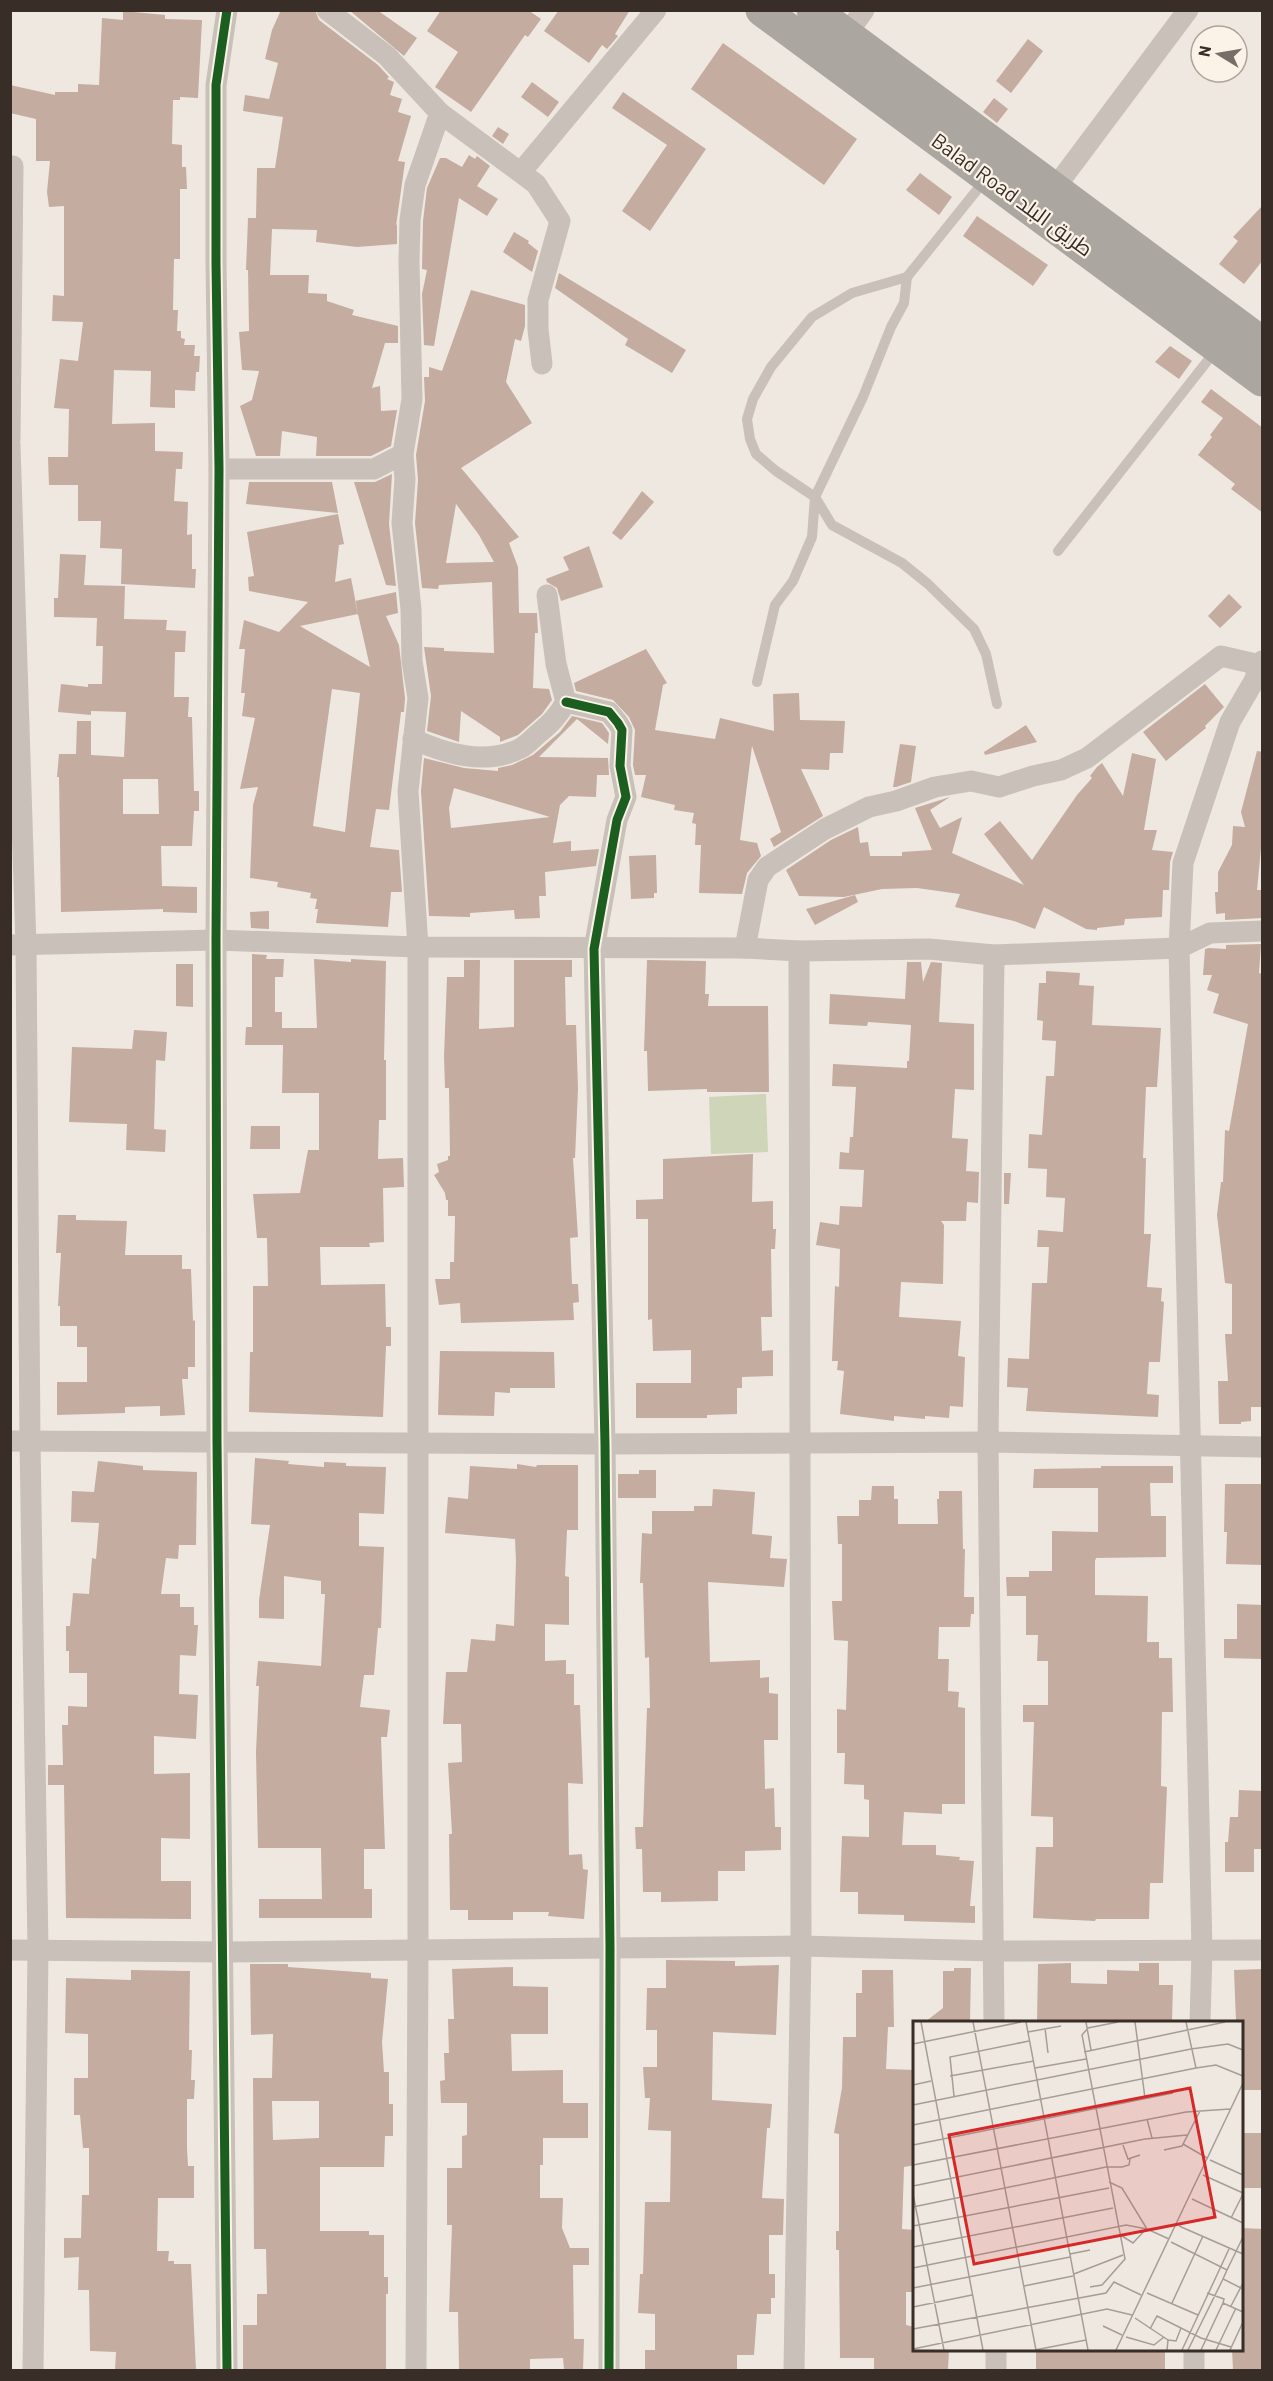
<svg xmlns="http://www.w3.org/2000/svg" width="1273" height="2381" font-family="Barlow,Cairo,sans-serif">
<style>
.green{fill:#cfd5b9}
.building{fill:#c4aca1;fill-rule:evenodd}
.lines{fill:none;stroke-linecap:round;stroke-linejoin:round}
.service{stroke:#c8c0b9;stroke-width:10}
.minor{stroke:#c8c0b9;stroke-width:21}
.trunk{stroke:#aca6a0;stroke-width:33}
.cycleway-casing{stroke:#fbf3e8;stroke-width:13}
.cycleway{stroke:#1b5e20;stroke-width:9}
.labels{text-anchor:middle;stroke-width:4.5;stroke-linejoin:round;paint-order:stroke}
.street-label{font-size:21px;fill:#392d27;stroke:#fbf3e8}
.inset-road{fill:none;stroke:#a69d97;stroke-width:1.5}
.view{fill:#d62828;fill-opacity:0.15;stroke:#d62828;stroke-width:3}
.inset-edge{fill:none;stroke:#392d27;stroke-width:3}
</style>
<rect width="100%" height="100%" fill="#eee8e1"/>
<path class="green" d="M766 1094 768 1152 711 1154 709 1097Z"/>
<g class="building">
<path d="M281 10H315L319 20 378 65 389 77 387 79 394 82 390 95 402 99 398 112 411 116 398 161 405 162 396 226 397 224V244L357 247 316 242 317 230 272 229 270 275H309L308 293 327 294V301L354 310 352 315 398 326V343H385L372 388 380 386 381 411 397 410 391 446 371 456H316L317 437 282 431 280 456H256L240 406 252 400 259 371 242 370 239 332 249 331 248 270H246L248 218H256L257 168H275L283 117 243 111 245 95 269 99 278 63 265 59 272 30Z"/>
<path d="M349 10H377L417 38 404 56Z"/>
<path d="M441 10H528L541 19 528 37 525 35 471 112 435 87 458 52 427 31Z"/>
<path d="M559 10H630L615 34 618 36 607 49 602 45 589 63 544 31Z"/>
<path d="M123 11 165 15V19L202 20 198 98 180 97V100H173L172 144 182 145V167H186L187 189H180V259H174L173 310H178L177 331H181V338L185 339 184 345H195L194 356H200L199 372H196L195 391 175 390V408L150 407 151 371 114 370 112 424 155 423V451L183 452 182 469H176L174 501 188 502 187 535 192 534V569H196L195 588 121 584 122 549 100 548 101 521H78V485H49L48 457H68L69 409 54 408 60 359 78 361 83 322 52 321 53 295 64 296V206L49 207 47 192 50 161H36V119L10 113V85L55 95V92H78V84L99 85 102 18 123 20Z"/>
<path d="M1028 39 1043 51 1011 93 996 81Z"/>
<path d="M723 43 857 139 824 185 691 89Z"/>
<path d="M532 82 559 102 548 117 521 97Z"/>
<path d="M623 92 706 149 650 231 622 211 667 145 612 108Z"/>
<path d="M994 98 1008 109 997 123 983 112Z"/>
<path d="M498 127 509 134 503 144 492 136Z"/>
<path d="M469 155 475 159 477 156 490 166 477 186 498 199 487 216 459 198 434 346 424 345 422 294 427 270 422 269 423 221 427 188 440 158H446L462 167Z"/>
<path d="M920 173 952 197 939 215 906 190Z"/>
<path d="M1263 205V260L1244 284 1219 264 1238 241 1233 237Z"/>
<path d="M977 216 1048 265 1033 286 963 236Z"/>
<path d="M514 232 529 241 528 243 538 251 532 272 503 252Z"/>
<path d="M559 273 686 350 672 373 625 345 628 339 555 288Z"/>
<path d="M471 290 525 305V326L521 341 515 339 506 382 532 423 461 468 519 537 509 543 518 567 519 613H537L538 633H535L533 688 549 689 552 700 542 714 518 735 500 742V737L461 711 459 742 427 731 431 696 424 647 444 648V651L494 653 492 582 439 585 438 589 422 588 415 523 418 480 416 455 425 401 424 377H429V367L442 371ZM456 504 479 535 494 562 446 563Z"/>
<path d="M1170 346 1192 361 1179 379 1155 362Z"/>
<path d="M1211 389 1263 428V513L1231 489 1235 484 1198 455 1212 437 1210 435 1223 418 1201 402Z"/>
<path d="M392 474 389 524 396 586 386 585 354 482H375Z"/>
<path d="M249 482H332L338 513 246 504Z"/>
<path d="M642 491 654 502 621 540 612 533Z"/>
<path d="M338 514 344 544 339 545 335 582 351 578 358 614 300 626 370 667 355 601 396 592 398 613 386 616 399 645 405 698 404 712H401L389 810 376 809 370 847 399 850 402 892H391L388 927 316 923 318 909H315L317 899 310 898 311 893 277 887 278 882 250 878 253 805 258 787 240 789 255 718 242 716 245 693H241L245 649H239L244 620 279 632 308 602 249 591 248 577 254 576 247 532ZM332 689 360 693 345 832 313 826Z"/>
<path d="M589 546 603 587 561 601 557 588 547 582 546 579 569 570 563 557Z"/>
<path d="M60 554 86 555 84 585 125 586 124 619 167 620 166 630 186 631 185 652H175L174 697H189L188 717H192L194 791H199V811H194L192 846H161L162 886 197 887V913L163 912V909L61 912 59 777H57L59 754H76L77 721H91V755L124 757 126 712 91 711V715L58 712 61 684 88 687V684H102L103 646H96L97 618 54 617V598H58ZM123 779H158L159 814H123Z"/>
<path d="M1229 594 1242 607 1220 628 1208 616Z"/>
<path d="M646 649 667 683 663 685 655 730 715 739 720 718 774 731 773 694 799 693 800 720 845 721 843 753H830L829 770 801 769 823 816 774 847 770 839 781 832 752 746 740 840 757 843 761 856 747 873 742 894 699 893 701 845H695L696 824 692 823 694 813 674 810 675 805 641 797 646 775H635L633 765 635 730 629 717 613 700 576 691 574 683Z"/>
<path d="M1205 684 1224 707 1205 726 1206 728 1166 761 1143 732Z"/>
<path d="M572 716 602 723 609 733 608 744 577 719 539 757 608 758 609 775H597L596 797 569 796 560 805 553 843 571 841V851L599 849 596 866 545 872 546 896H539L540 918 515 919 514 910 470 913V917L429 916 421 791 424 758 464 768 498 771V768L512 765 533 755 560 732ZM454 788 550 817 451 828 449 808Z"/>
<path d="M1026 725 1037 742 985 755 984 752Z"/>
<path d="M900 744 916 746 911 782 896 787H893Z"/>
<path d="M1257 751 1263 752V827L1257 890H1263V918L1225 920V913L1216 914 1215 892H1218V872L1232 845 1233 826 1245 827 1241 812Z"/>
<path d="M1132 753 1156 759 1144 830H1157L1152 850 1173 852 1170 862 1169 890H1163L1162 917 1125 919 1124 925 1097 928V930L1086 929 1044 907 1035 929 1014 921 955 907 960 894 917 888 882 889 844 897 799 896 786 870 831 840 858 827 860 843 868 842 870 856H902V852L932 850 915 808 950 797 930 810 940 828 962 817 952 853 1024 885 984 834 1000 821 1032 860 1077 795 1092 778 1090 776 1097 767 1102 763 1123 796Z"/>
<path d="M656 855 657 893H654V898L631 899 629 856Z"/>
<path d="M855 895 858 902 815 925 806 909Z"/>
<path d="M269 911V929L251 928 250 912Z"/>
<path d="M1261 944 1259 973 1263 974V1407H1251V1421L1241 1422V1424H1219L1218 1381H1228L1225 1334H1232V1284L1225 1283 1217 1215 1221 1182H1223L1225 1130 1229 1131 1248 1024 1213 1013 1219 994 1207 990 1212 975H1203L1205 949 1209 948 1226 949V945Z"/>
<path d="M252 954 267 955 266 959H284L283 977H275V1012H282V1028H317L314 959 351 962V959L386 961 384 1060H386V1120H379L378 1159 403 1158 404 1187 383 1188 384 1242 369 1243 370 1247H320L321 1285 385 1284 386 1327H391V1346H386L383 1417 249 1412 250 1352H253V1286H268L267 1238H257L253 1194 300 1193 308 1150H319V1093H282L283 1045H245L246 1027H252Z"/>
<path d="M464 960H480L479 1029 514 1027V960H572V977H565L566 1025H576L578 1089 575 1158H573L578 1237 570 1238 572 1284H578L579 1302 573 1303 574 1320 461 1323 460 1303 439 1305 435 1279H450V1262H454L455 1216H448V1200H446L445 1193 434 1175 439 1172 437 1164 448 1160V1156H450L449 1088H445L444 1056 447 977H464Z"/>
<path d="M647 960 706 961 705 994H709L708 1006H768L769 1092H707V1089L648 1091 647 1051H644Z"/>
<path d="M907 962H921L923 982 931 962 942 963 939 1022 974 1024V1090L955 1089 952 1138 968 1139 966 1171 979 1172 978 1203 967 1202 966 1221H941L944 1225 943 1284 901 1282 899 1317 961 1321 958 1356 965 1357 963 1407 950 1406 949 1418 925 1416V1419L894 1416V1421L840 1414 844 1371 837 1370 838 1361H832L835 1286 839 1287 840 1249 816 1245 820 1222 839 1225 840 1206 862 1207 864 1170 839 1169 840 1152 849 1153 850 1137H853L856 1087 832 1086 833 1064 907 1068V1061H909L911 1025 868 1022 867 1026 829 1024 830 994 905 999Z"/>
<path d="M176 964H193V1007L176 1006Z"/>
<path d="M1046 971 1080 973 1079 985 1094 986 1092 1025 1161 1028 1157 1087H1146L1143 1158H1146L1144 1234H1151L1147 1287 1162 1288 1161 1301 1164 1302 1160 1362H1149L1147 1394 1159 1395 1158 1417 1026 1411 1028 1388 1007 1387 1008 1358 1029 1359 1032 1283H1047L1049 1247H1037L1038 1230 1063 1232 1065 1198 1046 1197 1047 1169 1028 1168 1029 1134 1042 1135 1046 1076H1054L1056 1041 1042 1040 1043 1021 1037 1020 1039 983H1046Z"/>
<path d="M134 1030 167 1032 165 1061 156 1060 154 1129 166 1130 165 1152 126 1150 127 1124 69 1122 72 1047 132 1049Z"/>
<path d="M251 1126H280V1149H250Z"/>
<path d="M753 1154 752 1202 773 1201V1229H776L775 1249H771L772 1317H761L762 1351 773 1350V1376L742 1377V1388H737V1414L707 1415V1418H636V1383H691V1350L653 1351 652 1319 648 1320V1219H636V1200L663 1199V1159Z"/>
<path d="M1004 1173H1011L1009 1204H1004Z"/>
<path d="M58 1215H76V1220L127 1221 125 1255H182V1269H191L193 1321 195 1320V1367H188V1379H182L185 1415 160 1416V1406L125 1407V1413L57 1415V1382H87V1347H77V1326H60V1306H58L61 1253H56Z"/>
<path d="M440 1351 554 1352 555 1388H510V1393L495 1392 494 1416 438 1415Z"/>
<path d="M255 1458 289 1461 288 1464 324 1467V1462L346 1463V1466L386 1467 384 1514 359 1513V1546L384 1547 381 1628H378L374 1675H364L360 1707 390 1710 387 1737H381L385 1849H364V1889H372V1918H259V1899H322L321 1848H258L256 1752 259 1686H256L258 1661 321 1666 325 1594H321V1581L284 1576V1619L259 1618V1600L270 1525 251 1524Z"/>
<path d="M98 1461 143 1466V1470L197 1472 196 1545H179L178 1559 166 1558 161 1594H180V1607H194V1625H198L196 1656 180 1655 179 1694 198 1695 196 1739 154 1736V1774L190 1773V1839L161 1838V1881H191V1919L66 1918 64 1785H48V1765H63L62 1725H68V1706L87 1707V1673H69V1651H66V1626H70L73 1593 89 1594 92 1558 96 1559 99 1523 71 1522 72 1491 94 1492Z"/>
<path d="M517 1464 536 1467 537 1465H578V1530H567L565 1576 569 1577V1625L545 1624V1661L566 1660V1674H574V1705H580L583 1784 568 1783 569 1855 582 1854 583 1869 588 1870 584 1919 548 1916 549 1912H513V1920H468V1910H450L449 1834H452L448 1763 462 1762 461 1724H443L446 1672H467L471 1639 495 1641 496 1624 514 1626 516 1561 515 1539 445 1533 448 1497 468 1499 470 1466 517 1469Z"/>
<path d="M1101 1466H1173V1483H1150L1151 1516H1166V1557L1096 1558 1095 1561V1595L1148 1596 1147 1642H1159V1658H1172L1173 1712H1162L1161 1786 1167 1787 1163 1883H1150L1149 1919H1096L1095 1921 1033 1918 1036 1847H1053V1817L1031 1816 1034 1722H1023V1705H1048V1661H1037L1038 1635H1026V1596H1007L1006 1577H1029V1571H1052V1531L1098 1532V1488H1033L1034 1469 1101 1468Z"/>
<path d="M639 1470H656V1498H618V1474H639Z"/>
<path d="M1225 1484H1263V1565L1226 1564 1227 1532H1224Z"/>
<path d="M872 1486H894V1499H898V1524H938L937 1499H939V1491H962L963 1549H965L964 1597H974V1614H971L970 1627H939L938 1659H949L948 1691 959 1692 958 1707 965 1708V1804H942V1814L904 1812 902 1845H936V1855L960 1857 959 1860 974 1861 970 1906H975V1923L904 1921V1915L858 1914V1892H840L842 1836 869 1837V1800L864 1799V1785L844 1784 845 1753H837V1709L846 1710 848 1641 834 1640 832 1601H842V1544H838L837 1516H859V1500H871Z"/>
<path d="M713 1489 755 1492 752 1534 772 1536 770 1558 787 1559 784 1587 708 1582 710 1662 760 1660V1678L769 1677V1693L778 1694V1740H764L765 1789 774 1788 775 1827H781V1850L745 1851V1871H718V1901L661 1902V1892H643L642 1849H636L635 1827H643L647 1708H650L649 1657 645 1658 643 1583H640L642 1533 652 1534V1511H694V1506H712Z"/>
<path d="M1237 1604 1263 1605V1659L1224 1658V1639H1237Z"/>
<path d="M1239 1790 1263 1791V1849H1254V1872H1225V1842H1228L1230 1817H1238Z"/>
<path d="M666 1960 735 1961V1966L779 1965 776 2035 713 2032 712 2100 772 2104 770 2128H767L762 2198 784 2199 783 2235H769V2274H775V2298H771V2314H757L754 2355H737V2370H645V2350H655V2314L638 2313 640 2274H643L645 2202H670L671 2131 648 2130 650 2098H645L643 2067H657V2030H646L647 1988H666Z"/>
<path d="M1071 1963V1983L1107 1984V1970L1139 1971V1963H1159V1985H1173L1172 2022H1037L1038 1964Z"/>
<path d="M250 1964H288V1967L371 1973V1978L388 1979 382 2042 384 2072H389V2104H393V2136H385L384 2167H320V2231H369V2235H384V2277H388V2294H386V2370H243V2325H257V2294H267L266 2249H254L253 2078H272L273 2034 251 2035ZM272 2101H319V2138L273 2140Z"/>
<path d="M513 1967V1986L548 1987V2034H511L512 2071 563 2070V2103H588V2138H543V2165H540V2198H563L562 2228 570 2248H589V2265H573L574 2339H584L583 2370H564L563 2358 530 2359V2370H459L458 2312H449L452 2225H447V2168H462V2136L467 2135V2103H441L440 2081 445 2080 444 2053H449L448 2019H454L452 1969Z"/>
<path d="M954 1968H971L970 2022H925L943 2008V1971H954Z"/>
<path d="M1263 1969V2090H1242V2022H1236L1234 1970Z"/>
<path d="M131 1970 190 1971 189 2050H192L191 2080H195L194 2099H187V2149L188 2166H194V2198H158L157 2251H169L168 2261H174V2264H191L196 2370H115L116 2352 90 2351 89 2290H78L79 2257 64 2258V2238H81L82 2195H89V2148H83L80 2115H74V2078H88V2034L65 2033 66 1978 131 1980Z"/>
<path d="M862 1970H893L894 2027H888L886 2069 915 2070V2165L904 2167 902 2229 915 2230V2292H906V2325L915 2327V2349H949L948 2370H874V2358H840L839 2250H836V2231H839V2134L834 2133 842 2088 843 2037H856V1993H862Z"/>
<rect x="1242" y="2133" width="21" height="55"/>
<path d="M1242 2228 1263 2229V2370H1233L1232 2349H1242Z"/>
<rect x="1036" y="2349" width="129" height="21"/>
</g>
<g class="lines">
<g class="service">
<path d="M907 277 852 293 812 317 771 367 753 399 747 419 750 439 756 454 776 471 815 497 832 525 902 563 928 584 974 629 986 654 997 704"/>
<path d="M1058 551 1216 350"/>
<path d="M757 682 775 605 793 581 812 537 815 497 863 397 891 327 904 303 907 277 985 180"/>
</g>
<g class="minor">
<path d="M327 10 387 56 440 113 536 184 560 221 538 300V329L542 364"/>
<path d="M846 35 864 10"/>
<path d="M521 172 656 10"/>
<path d="M1054 189 1188 10"/>
<path d="M10 440 13 166"/>
<path d="M10 445 26 946 30 1441 38 1950 33 2370"/>
<path d="M219 469H374L403 454"/>
<path d="M566 702 609 712 618 723 622 730 620 766 626 797 617 820 594 949 605 1444 610 1948 609 2370"/>
<path d="M413 739C446 754 486 766 521 748 527 745 533 738 539 733 551 723 558 716 566 702L556 664 547 595"/>
<path d="M10 945 216 940 418 947 745 948 799 951 929 949 994 955 1179 948 1210 933 1262 931"/>
<path d="M745 948 758 880 767 867 825 829 869 807 896 801 935 787 971 781 999 787 1033 776 1061 770 1087 758 1221 656 1260 665"/>
<path d="M994 955 988 1442 994 2022"/>
<path d="M10 1441 605 1444 988 1442 1262 1447"/>
<path d="M10 1950 224 1952 801 1946 994 1951 1262 1950"/>
<path d="M1200 2022 1202 1950 1179 948 1183 863 1230 722 1254 681 1262 661"/>
<path d="M996 2350V2370"/>
<path d="M227 2370 217 1442 216 940 219 469 216 263V85L227 10"/>
<path d="M416 2370 418 1950V947L408 791 418 698 412 661 411 609 402 523 405 479 403 454 412 399 409 261 410 220 415 185 440 113"/>
<path d="M794 2370 801 1946 799 951"/>
<path d="M1194 2370V2350"/>
</g>
<g class="trunk">
<path d="M762 10 1262 380"/>
<path d="M813 10 1262 343"/>
</g>
<defs>
<g id="cycleway">
<path d="M566 702 609 712 618 723 622 730 620 766 626 797 617 820 594 949 605 1444 610 1948 609 2370"/>
<path d="M227 2370 217 1442 216 940 219 469 216 263V85L227 10"/>
</g>
</defs>
<use href="#cycleway" class="cycleway-casing"/>
<use href="#cycleway" class="cycleway"/>
</g>
<g class="labels">
<g class="street-label">
<text transform="translate(1012 195) rotate(36)" y="7">Balad Road طريق البلد</text>
</g>
</g>
<g transform="translate(913 2021)">
<rect width="330" height="330" fill="#eee8e1"/>
<path class="inset-road" d="M8 1 70 329M60 1 123 329M113 1 175 329M173 1 178 29M222 1 232 77M273 1 283 47M132 7 135 32M115 11 148 5M0 23 108 1M171 31 312 1M122 47 173 38M37 55 121 40M0 64 18 60M41 75 37 36 116 20M0 84 278 28 315 23 330 29M234 98 239 117M0 104 283 47 303 44 330 55M270 123 294 137M0 124 260 72M210 124 215 138 227 134M251 129 269 125 287 90M297 139 330 154M0 144 273 91 317 88M290 154 330 172M196 161 209 167 234 208M0 165 232 118 274 114M0 173 31 329M279 178 330 202M0 186 193 146H209L216 144 217 138M318 197 330 173M0 205 196 167M266 205 330 233M209 215 220 222 233 208M258 221 314 249 330 216M0 226 200 187M157 233 177 229M0 247 213 204 234 208 256 218M314 249 310 258 330 268M161 253 210 234M111 265 160 255M177 266 189 264 212 238 169 14 175 7 205 1M0 267 157 236M234 272 285 294M294 272 311 278 310 282M259 282 290 215M318 285 330 262M0 286 59 274M222 297 255 319 254 329M190 305 209 314M0 308 193 272 201 261 228 274M237 308 244 295 288 317 318 326M213 316 241 324 251 316M255 319 263 320 268 307M0 328 194 288 219 294M122 329 173 319M203 329 330 62M269 329 316 228M275 329 310 258M288 329 310 282 330 291M303 329 323 287M317 329 330 301"/>
<path class="view" d="M277 67 302 196 61 243 36 114Z"/>
<rect width="330" height="330" class="inset-edge"/>
</g>
<rect width="1273" height="2381" fill="none" stroke="#392d27" stroke-width="24"/>
<g transform="translate(1219 54) rotate(281)"><circle r="28" fill="#fbf3e8" stroke="#ada49b" stroke-width="1.5"/>
<path d="M0-4.5L10 22L0 15L-10 22Z" fill="#786e68"/>
<text y="-9" font-size="16" font-weight="bold" text-anchor="middle" fill="#392d27">N</text>
</g>
</svg>
